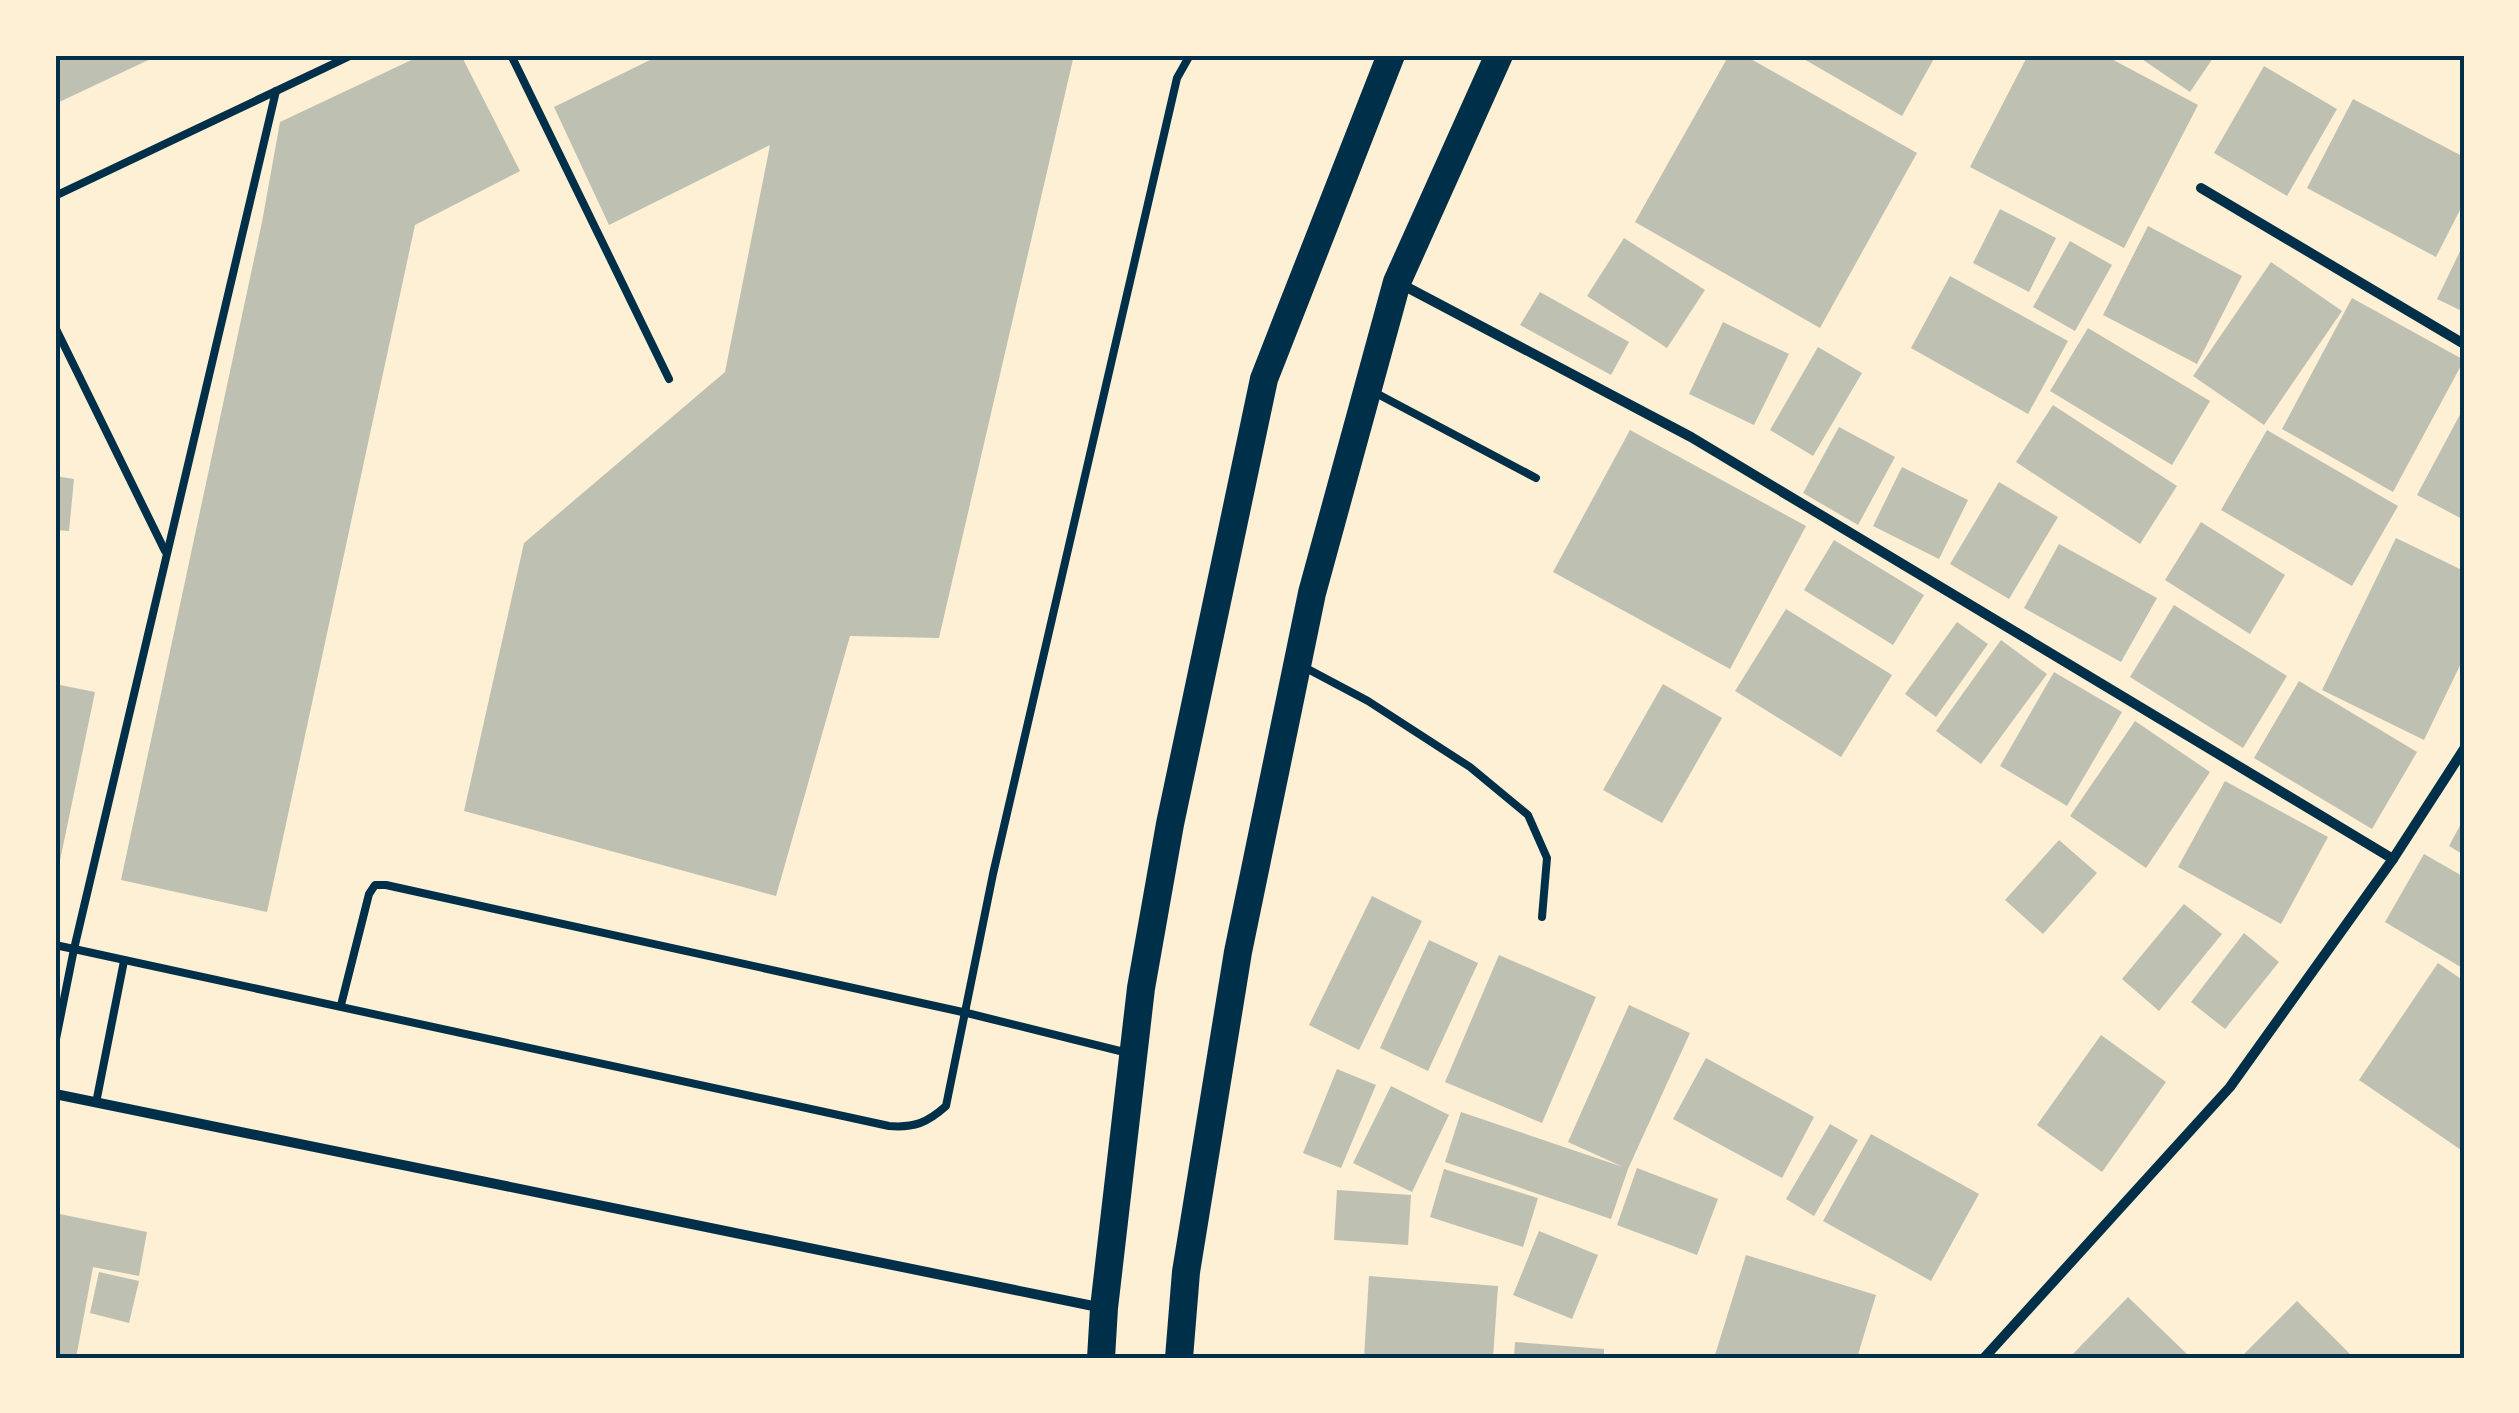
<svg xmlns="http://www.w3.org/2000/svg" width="2519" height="1413" font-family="Rubik,sans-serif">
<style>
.building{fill:#bec0b2}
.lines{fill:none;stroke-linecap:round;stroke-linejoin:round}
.service{stroke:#003049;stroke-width:8}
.minor{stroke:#003049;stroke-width:10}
.trunk{stroke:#003049;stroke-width:28}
.neatline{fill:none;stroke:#003049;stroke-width:4}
</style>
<rect width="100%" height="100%" fill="#fdf0d5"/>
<g class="building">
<path d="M55 55H159L55 104Z"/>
<path d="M422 55H461L520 171 415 225 267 912 121 880 262 222 280 122Z"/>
<path d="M647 55H1074L939 638 850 636 776 896 464 811 524 543 725 372 770 145 609 225 554 107 650 60Z"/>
<path d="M1729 55H1744L1917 153 1820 328 1635 222Z"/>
<path d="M1797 55H1936L1902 116Z"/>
<path d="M2028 55H2104L2198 105 2124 248 1970 167Z"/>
<path d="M2136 55H2215L2190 92Z"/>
<path d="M2264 66 2337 109 2287 196 2214 153Z"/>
<path d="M2353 99 2464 157V202L2436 257 2307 188Z"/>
<path d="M2000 209 2056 238 2029 292 1973 263Z"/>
<path d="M2148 226 2242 276 2197 364 2103 315Z"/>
<path d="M1624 238 1705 290 1667 348 1587 296Z"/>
<path d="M2070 241 2112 265 2075 331 2033 307Z"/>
<path d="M2464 243V312L2437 299Z"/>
<path d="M2271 262 2342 311 2264 425 2193 376Z"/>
<path d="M1950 276 2068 341 2028 414 1911 348Z"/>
<path d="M1540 292 1629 342 1611 375 1520 325Z"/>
<path d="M2352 298 2464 360 2393 492 2282 429Z"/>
<path d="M1723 322 1789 354 1754 425 1689 394Z"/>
<path d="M2088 328 2210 401 2172 465 2050 391Z"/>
<path d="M1818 347 1862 373 1813 456 1770 430Z"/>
<path d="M2053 405 2177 486 2140 544 2016 462Z"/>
<path d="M2464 407V520L2417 495Z"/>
<path d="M1839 427 1895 457 1858 525 1803 493Z"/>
<path d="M1630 430 1806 526 1730 669 1553 572Z"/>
<path d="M2267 430 2398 506 2352 586 2221 510Z"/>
<path d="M1902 467 1968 500 1939 559 1873 526Z"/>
<path d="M55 476 74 479 69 531 55 530Z"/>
<path d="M1999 482 2058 517 2009 599 1950 564Z"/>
<path d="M2201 522 2285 575 2250 634 2165 580Z"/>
<path d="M2396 538 2464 571V657L2424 740 2322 690Z"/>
<path d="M1834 540 1924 595 1893 645 1804 590Z"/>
<path d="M2059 544 2157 598 2121 662 2024 608Z"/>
<path d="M2174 605 2287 676 2243 748 2130 677Z"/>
<path d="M1786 609 1892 675 1841 757 1735 691Z"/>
<path d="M1957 622 1988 644 1936 717 1905 694Z"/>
<path d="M2001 640 2047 674 1981 764 1936 731Z"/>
<path d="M2054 672 2122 712 2067 806 2000 766Z"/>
<path d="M2299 681 2417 752 2372 829 2254 758Z"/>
<path d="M55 684 95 692 57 875H55Z"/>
<path d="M1663 684 1722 718 1662 823 1603 790Z"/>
<path d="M2135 721 2210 772 2146 868 2070 816Z"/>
<path d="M2225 781 2328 837 2281 924 2178 867Z"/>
<path d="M2464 818V855L2449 846Z"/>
<path d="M2059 840 2097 873 2043 934 2005 900Z"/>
<path d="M2424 854 2464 877V969L2385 922Z"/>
<path d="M1372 896 1422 921 1359 1050 1309 1025Z"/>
<path d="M2184 904 2222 934 2159 1011 2122 979Z"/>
<path d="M2244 933 2279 962 2225 1029 2191 1002Z"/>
<path d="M1429 940 1478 963 1428 1071 1380 1048Z"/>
<path d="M1499 955 1596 997 1542 1123 1445 1082Z"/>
<path d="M2438 963 2464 981V1152L2359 1080Z"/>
<path d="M1629 1005 1690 1033 1628 1169 1611 1219 1445 1162 1461 1112 1623 1167 1568 1142Z"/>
<path d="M2101 1035 2166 1082 2102 1172 2037 1125Z"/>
<path d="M1706 1058 1814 1117 1782 1178 1673 1119Z"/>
<path d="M1337 1069 1376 1085 1341 1168 1303 1153Z"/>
<path d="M1391 1086 1449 1115 1412 1192 1353 1163Z"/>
<path d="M1830 1124 1858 1140 1814 1216 1786 1199Z"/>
<path d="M1871 1134 1979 1194 1931 1281 1823 1221Z"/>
<path d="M1637 1168 1718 1199 1697 1255 1617 1225Z"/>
<path d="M1444 1169 1538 1198 1523 1247 1430 1217Z"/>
<path d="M1337 1190 1411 1195 1408 1245 1334 1240Z"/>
<path d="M55 1213 147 1232 139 1276 93 1267 76 1358 55 1355Z"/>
<path d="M1539 1231 1598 1255 1572 1319 1513 1295Z"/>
<path d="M1746 1255 1876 1295 1857 1358H1725L1715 1355Z"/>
<path d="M99 1272 139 1281 129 1323 90 1313Z"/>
<path d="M1369 1276 1498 1286 1493 1358H1364Z"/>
<path d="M2128 1297 2191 1358H2076L2072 1355Z"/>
<path d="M2297 1301 2354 1358H2240Z"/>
<path d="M1515 1342 1604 1349V1358H1514Z"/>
</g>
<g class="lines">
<g class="service">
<path d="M511 55 669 379"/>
<path d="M276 91 74 949 889 1126C914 1128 927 1123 946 1106L993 874 1177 78 1190 55"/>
<path d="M55 196 352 55"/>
<path d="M55 327 165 551"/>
<path d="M1372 391 1536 478"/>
<path d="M1304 667 1368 701 1470 767 1528 815 1547 858 1542 917"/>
<path d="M55 945 74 949 55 1044"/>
<path d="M341 1005 369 894 375 885H386L967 1013 1128 1053"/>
<path d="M96 1103 124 961"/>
</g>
<g class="minor">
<path d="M2201 188 2464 344"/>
<path d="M1399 283 1691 437 2393 859"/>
<path d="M55 1094 1103 1308"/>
<path d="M1984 1358 2230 1087 2393 859 2464 749"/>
</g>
<g class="trunk">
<path d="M1101 1358 1104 1308 1141 988 1170 824 1264 379 1391 55"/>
<path d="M1179 1358 1186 1272 1238 952 1312 593 1397 282 1499 55"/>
</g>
</g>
<rect width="2519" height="1413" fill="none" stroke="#fdf0d5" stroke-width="115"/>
<rect x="58" y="58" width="2404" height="1298" class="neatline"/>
</svg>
